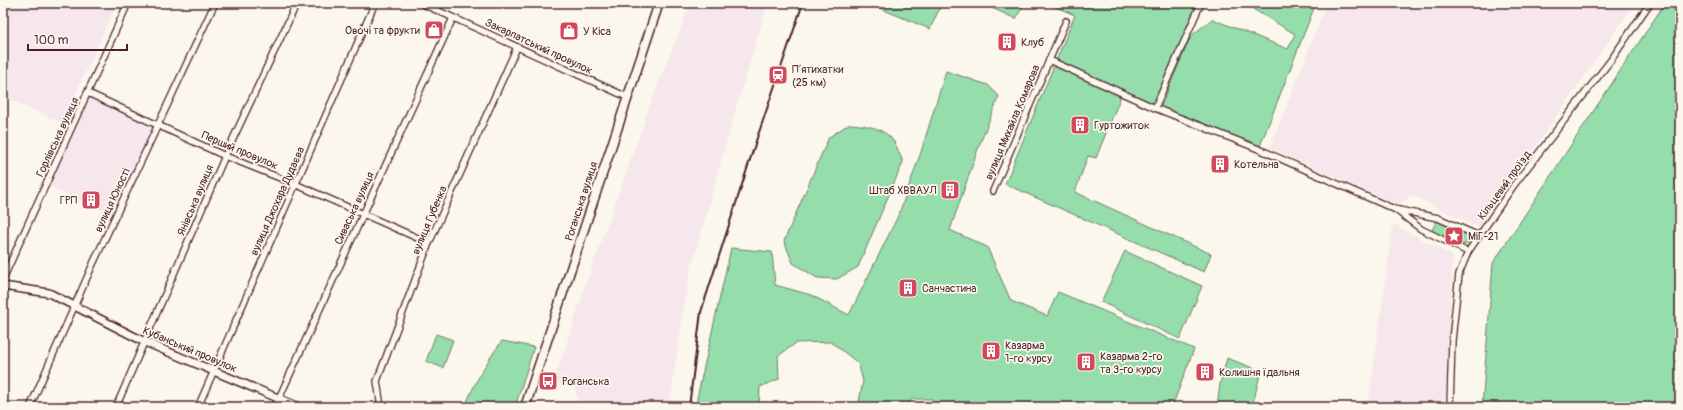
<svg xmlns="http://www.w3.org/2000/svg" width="1683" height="410" font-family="Pangolin,sans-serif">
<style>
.built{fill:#f5e7eb}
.green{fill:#95ddab;stroke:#707e6b}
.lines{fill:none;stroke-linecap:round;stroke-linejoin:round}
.minor-casing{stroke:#4a1f2b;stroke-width:8}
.tertiary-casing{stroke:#4a1f2b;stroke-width:10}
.secondary-casing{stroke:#4a1f2b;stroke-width:11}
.minor{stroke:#fbf7ec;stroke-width:5.5}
.tertiary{stroke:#fbf7ec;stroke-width:7}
.secondary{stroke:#fbf7ec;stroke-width:8}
.rail{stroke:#4a1f2b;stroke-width:2}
.labels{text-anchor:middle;stroke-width:3.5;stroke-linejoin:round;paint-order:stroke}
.poi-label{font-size:11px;fill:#4a1f2b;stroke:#fbf7ec;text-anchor:start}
.street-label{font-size:11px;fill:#4a1f2b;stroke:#fbf7ec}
</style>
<rect width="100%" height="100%" fill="#fbf7ec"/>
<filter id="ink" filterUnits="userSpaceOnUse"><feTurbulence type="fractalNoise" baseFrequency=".025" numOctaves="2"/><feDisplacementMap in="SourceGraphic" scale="8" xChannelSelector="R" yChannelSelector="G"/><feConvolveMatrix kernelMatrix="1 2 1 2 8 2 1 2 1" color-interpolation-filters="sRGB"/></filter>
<g filter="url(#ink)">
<g class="built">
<path d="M3 3H117L62 123 3 96Z"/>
<path d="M489 3H512L508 12Z"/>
<path d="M691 3H768L735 111 687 284 669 407H579L574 388 554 382 584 290 657 86Z"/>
<path d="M1327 3H1635L1479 228 1412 195 1398 205 1270 148Z"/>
<path d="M88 93 159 126 116 216 46 185Z"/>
<path d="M1393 224 1453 256 1445 407H1368Z"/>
</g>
<g class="green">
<path d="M867 3H942L930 29Z"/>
<path d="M981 3H1024L1016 19Z"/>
<path d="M1046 3H1198L1155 104 1123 91 1096 158 1088 156 1075 192 1211 254 1204 272 1005 184 1075 15Z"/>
<path d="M1256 3H1316L1260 146 1160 108 1191 36 1212 19 1288 49 1295 34 1253 9Z"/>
<path d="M1665 3H1680V407H1482L1493 263Z"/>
<path d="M946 71 988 85 999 96 979 146 950 230 987 247 1011 301 1047 316 1058 292 1194 349 1172 407H932V399H911L908 407H858L863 381 858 363 831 342 796 343 778 356 779 379 760 387 759 407H697V398L731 248 772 252 775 285 811 295 849 315 899 214 920 155Z"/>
<path d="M849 124C865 125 884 127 894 142 898 148 900 156 903 162L858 267 837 279 817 278 793 263 784 241 829 137Z"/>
<path d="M1438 218 1466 230 1471 243 1457 246 1430 234Z"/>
<path d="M1125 251 1202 286 1180 339 1101 302Z"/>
<path d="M436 334 453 340 443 368 426 361Z"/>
<path d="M502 341 534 347 515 407H465C474 383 487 361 502 341Z"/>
<path d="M1227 358 1261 371 1252 407H1217L1220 384Z"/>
</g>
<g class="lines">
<defs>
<g id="minor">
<path d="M421 3 627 97"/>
<path d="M1049 60 1155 108 1261 150 1394 209 1438 218 1479 236"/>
<path d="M88 93 225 156 295 184 429 243"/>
<path d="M1155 108 1201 3"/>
<path d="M993 191 1066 21"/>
<path d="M1396 210 1421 229 1468 252"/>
<path d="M3 279 128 3"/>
<path d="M30 407 93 264 215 3"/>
<path d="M116 407 225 156 297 3"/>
<path d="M198 407 375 3"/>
<path d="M275 407 453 18"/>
<path d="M381 407 377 381 429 243 517 47"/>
<path d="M1450 407 1452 340 1459 274 1468 252 1514 185 1611 60 1650 3"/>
</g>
<path id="tertiary" d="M3 286 49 293 145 342 299 407"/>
<path id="secondary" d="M525 407 659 3"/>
</defs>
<use href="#minor" class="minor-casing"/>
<use href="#tertiary" class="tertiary-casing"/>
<use href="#secondary" class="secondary-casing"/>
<use href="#minor" class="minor"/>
<use href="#tertiary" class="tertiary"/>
<use href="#secondary" class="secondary"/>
<path class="rail" d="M689 407 701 312 757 138 803 3"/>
</g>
</g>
<defs>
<symbol id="shop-square" viewBox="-11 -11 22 22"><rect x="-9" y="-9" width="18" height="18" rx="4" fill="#d1495b" stroke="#fbf7ec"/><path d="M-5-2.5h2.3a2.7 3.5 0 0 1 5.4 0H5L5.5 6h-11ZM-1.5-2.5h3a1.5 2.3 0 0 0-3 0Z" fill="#fff"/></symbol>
<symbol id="building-square" viewBox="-11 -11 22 22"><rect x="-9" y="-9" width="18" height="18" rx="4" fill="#d1495b" stroke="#fbf7ec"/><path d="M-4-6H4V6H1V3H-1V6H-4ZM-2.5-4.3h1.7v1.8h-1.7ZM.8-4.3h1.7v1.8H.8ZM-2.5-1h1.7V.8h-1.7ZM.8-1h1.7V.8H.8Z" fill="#fff"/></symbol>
<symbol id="station-square" viewBox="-11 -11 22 22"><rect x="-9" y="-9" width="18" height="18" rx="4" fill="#d1495b" stroke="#fbf7ec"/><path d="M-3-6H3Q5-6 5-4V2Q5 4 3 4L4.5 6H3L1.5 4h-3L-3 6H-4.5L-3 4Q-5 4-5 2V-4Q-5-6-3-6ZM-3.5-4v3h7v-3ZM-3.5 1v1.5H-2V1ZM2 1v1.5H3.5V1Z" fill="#fff"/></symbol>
<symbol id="sight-square" viewBox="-11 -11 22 22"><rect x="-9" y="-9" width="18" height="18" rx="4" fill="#d1495b" stroke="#fbf7ec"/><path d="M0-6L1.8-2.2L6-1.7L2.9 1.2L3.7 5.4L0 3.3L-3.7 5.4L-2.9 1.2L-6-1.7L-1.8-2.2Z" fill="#fff"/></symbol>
<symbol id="bus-square" viewBox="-11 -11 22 22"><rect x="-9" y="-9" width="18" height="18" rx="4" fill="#d1495b" stroke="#fbf7ec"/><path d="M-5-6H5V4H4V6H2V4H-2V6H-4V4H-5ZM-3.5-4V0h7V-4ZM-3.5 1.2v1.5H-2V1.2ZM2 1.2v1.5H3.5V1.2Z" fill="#fff"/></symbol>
</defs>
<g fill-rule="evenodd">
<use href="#shop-square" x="423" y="19" width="22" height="22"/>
<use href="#shop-square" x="558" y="20" width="22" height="22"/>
<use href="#building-square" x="996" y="31" width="22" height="22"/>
<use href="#station-square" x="767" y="64" width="22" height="22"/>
<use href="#building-square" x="1069" y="114" width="22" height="22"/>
<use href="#building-square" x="1209" y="153" width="22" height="22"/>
<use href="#building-square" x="939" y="179" width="22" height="22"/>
<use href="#building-square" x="80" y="189" width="22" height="22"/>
<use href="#sight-square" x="1443" y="225" width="22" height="22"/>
<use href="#building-square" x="897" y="277" width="22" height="22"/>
<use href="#building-square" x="980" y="340" width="22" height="22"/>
<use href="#building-square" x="1075" y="351" width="22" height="22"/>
<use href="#building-square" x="1194" y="361" width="22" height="22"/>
<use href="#bus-square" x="537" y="370" width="22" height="22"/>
</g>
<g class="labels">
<g class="poi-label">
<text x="420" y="34" text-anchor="end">Овочі та фрукти</text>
<text x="583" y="35">У Кіса</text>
<text x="1021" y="46">Клуб</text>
<text x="792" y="73">Пʼятихатки<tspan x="792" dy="13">(25 км)</tspan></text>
<text x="1094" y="129">Гуртожиток</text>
<text x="1234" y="168">Котельна</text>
<text x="936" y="194" text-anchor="end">Штаб ХВВАУЛ</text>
<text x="77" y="204" text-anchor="end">ГРП</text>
<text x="1468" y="240">МіГ-21</text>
<text x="922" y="292">Санчастина</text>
<text x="1005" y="349">Казарма<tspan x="1005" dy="13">1-го курсу</tspan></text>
<text x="1100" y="360">Казарма 2-го<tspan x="1100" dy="13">та 3-го курсу</tspan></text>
<text x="1219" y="376">Колишня їдальня</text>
<text x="562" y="385">Роганська</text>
</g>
<g class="street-label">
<text transform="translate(539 46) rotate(25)" y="4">Закарпатський провулок</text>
<text transform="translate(1012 122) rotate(-67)" y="4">вулиця Михайла Комарова</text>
<text transform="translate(57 137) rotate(-65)" y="4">Горлівська вулиця</text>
<text transform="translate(240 150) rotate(23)" y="4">Перший провулок</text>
<text transform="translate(1504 185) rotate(-54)" y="4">Кільцевий проїзд</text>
<text transform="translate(112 200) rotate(-65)" y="4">вулиця Юності</text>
<text transform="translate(195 200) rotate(-67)" y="4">Янівська вулиця</text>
<text transform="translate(277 201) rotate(-66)" y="4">вулиця Джохара Дудаєва</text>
<text transform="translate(581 201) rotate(-72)" y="4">Роганська вулиця</text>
<text transform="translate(354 208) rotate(-65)" y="4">Сиваська вулиця</text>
<text transform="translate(429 220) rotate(-67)" y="4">вулиця Губенка</text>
<text transform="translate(190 349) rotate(23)" y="4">Кубанський провулок</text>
</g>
</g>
<rect width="1683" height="410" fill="none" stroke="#fbf7ec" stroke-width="16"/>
<rect x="8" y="8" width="1667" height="394" fill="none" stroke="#4a1f2b" stroke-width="1.5" filter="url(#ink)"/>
<path d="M28 44v6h99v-6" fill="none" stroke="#4a1f2b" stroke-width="2"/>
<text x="34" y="44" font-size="12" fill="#4a1f2b" stroke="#fbf7ec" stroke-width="3" paint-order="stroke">100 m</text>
</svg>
